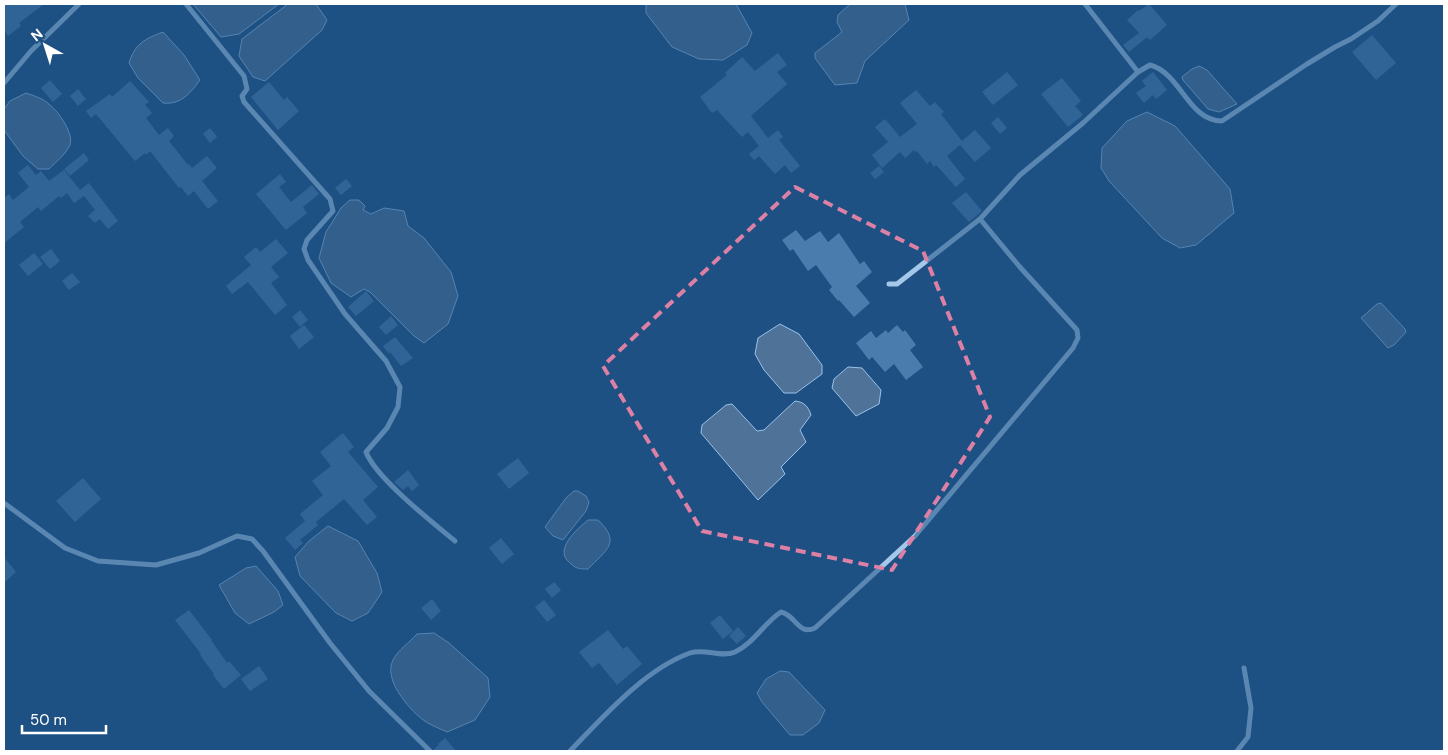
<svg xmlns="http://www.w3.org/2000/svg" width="1448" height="755" font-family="'DM Sans',sans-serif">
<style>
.water{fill:#4e7298;stroke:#98c3eb}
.building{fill:#4a7cae}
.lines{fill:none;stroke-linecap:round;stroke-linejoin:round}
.street{stroke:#a5c8ea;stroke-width:5}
.marked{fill:none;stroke:#dd80a5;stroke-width:4;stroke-dasharray:10 6;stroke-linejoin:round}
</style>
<rect width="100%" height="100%" fill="#1e5083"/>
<g class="water">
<path d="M193 4H279L239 34 221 37Z"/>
<path d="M288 4H316L327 20 322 30 265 81 253 77 239 56 242 39Z"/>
<path d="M646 4H736L752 33 747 45 723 60 699 59 672 47 646 13Z"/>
<path d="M850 4H905L909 20 865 61 857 83 835 85 815 58V53L842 32 837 22 838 15Z"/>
<path d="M163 32 184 55 200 80C190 94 180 105 163 103L138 78 129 63C135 44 144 39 163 32Z"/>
<path d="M1199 66 1207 70 1237 104 1219 112 1208 109 1183 80 1182 77 1192 69Z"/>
<path d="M26 93C34 96 43 98 50 105 59 112 74 134 70 145 65 155 56 162 49 169H38L23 156 4 130V109L10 101Z"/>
<path d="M1147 112 1175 126 1230 189 1234 213 1196 245 1180 248 1162 238 1109 181 1101 168 1102 148 1127 121Z"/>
<path d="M350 200H359L365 206 363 210 371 214 384 208 404 211 408 226 424 238 451 272 458 296 448 324 424 343 414 336 370 292 364 289 351 297 331 283 319 258 326 232 341 208Z"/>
<path d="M1381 303 1405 329 1406 332 1394 345 1388 348 1361 318 1377 304Z"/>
<path d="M780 324 799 334 822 365V374L796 393H784L764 370 755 354 758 338Z"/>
<path d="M848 367 862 368 881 390 879 404 856 416 832 388 834 379Z"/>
<path d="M795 401C804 402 808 406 811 415L800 430 806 442 781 467 785 474 758 500 701 433 702 425 726 405 732 404 757 431 764 430Z"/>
<path d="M574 491H578L586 496 589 502 586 511 563 540 553 536 545 527 566 498Z"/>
<path d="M588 520H598C622 543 606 550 588 569 580 569 576 569 570 563 553 550 577 529 588 520Z"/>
<path d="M328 526 358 541 377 573 382 592 368 613 352 621 336 613 300 576 295 557 309 541Z"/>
<path d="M256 566 278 591 283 605 274 612 249 624 235 613 219 585 246 568Z"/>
<path d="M434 633 449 643 488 678 490 697 475 720 447 732C439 728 429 725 422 719 408 708 383 679 393 660 398 650 410 642 417 634Z"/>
<path d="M780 671 789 672 825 710 819 723 803 735H790L762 702 757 693 766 679Z"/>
</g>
<g class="building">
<path d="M4 4H44L19 23 21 26 8 36 4 30Z"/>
<path d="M1149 4 1167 25 1150 40 1147 37 1129 52 1123 45 1139 33 1127 20 1138 10 1139 11Z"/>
<path d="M1372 35 1396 63 1376 80 1352 52Z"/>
<path d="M778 53 787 65 777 72 787 84 751 116 768 138 778 130 783 137 779 140 800 166 791 173 785 165 775 174 759 156 754 160 749 154 759 146 748 132 742 137 717 110 712 113 700 97 727 75 725 73 742 57 755 71Z"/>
<path d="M1007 72 1018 85 993 105 982 92Z"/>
<path d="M1153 72 1167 90 1156 99 1153 95 1144 103 1136 93 1146 86 1142 81Z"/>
<path d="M1062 78 1081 101 1075 106 1083 115 1068 127 1041 94Z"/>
<path d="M50 80 62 94 53 102 41 88Z"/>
<path d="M130 81 149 102 145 105 152 113 146 118 159 135 168 128 174 136 169 141 188 165 189 164 192 168 207 156 217 168 202 181 218 201 208 209 194 191 188 196 181 187 179 188 150 151 146 155 145 153 135 161 96 114 91 118 86 111 110 94 112 97Z"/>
<path d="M269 82 284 100 287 97 299 111 278 130 251 97Z"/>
<path d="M78 89 86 99 78 106 70 96Z"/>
<path d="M916 90 930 106 935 102 944 112 941 114 962 141 975 130 991 148 975 162 960 145 947 156 965 179 956 187 936 165 934 167 930 161 927 164 917 151 915 152 914 150 905 158 900 152 882 168 872 155 888 142 875 127 885 119 900 137 917 124 900 103Z"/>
<path d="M998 117 1007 128 1000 134 991 123Z"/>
<path d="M210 128 217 137 210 143 203 134Z"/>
<path d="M84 153 89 160 70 176 64 169Z"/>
<path d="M28 165 36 175 41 171 49 181 64 170 80 190 89 183 118 221 108 229 100 219 95 223 88 216 95 210 84 196 74 203 67 193 61 198 59 196 41 211 38 207 20 222 24 227 4 243V198L9 194 13 200 29 187 18 173Z"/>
<path d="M879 166 884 172 875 179 870 173Z"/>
<path d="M280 174 286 182 279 187 291 202 312 185 319 194 303 207 307 213 286 230 256 194Z"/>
<path d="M346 179 352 186 341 195 335 188Z"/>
<path d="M966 192 982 211 969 222 952 203Z"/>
<path d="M796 230 805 241 820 231 828 242 839 233 860 264 864 261 872 272 856 286 870 303 854 317 839 300 838 301 829 290 832 287 816 265 808 271 793 249 790 251 782 240Z"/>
<path d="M276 239 288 253 271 267 279 277 271 283 287 305 275 315 248 282 232 294 226 286 251 265 244 257 256 247 260 252Z"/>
<path d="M51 249 60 261 50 269 40 257Z"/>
<path d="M34 253 43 264 28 276 19 265Z"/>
<path d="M72 273 80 282 69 290 62 281Z"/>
<path d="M366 291 374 301 356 316 348 307Z"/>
<path d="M300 310 308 320 300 327 292 317Z"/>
<path d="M391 316 398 325 386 335 379 327Z"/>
<path d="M304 325 314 337 299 349 290 336Z"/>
<path d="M897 325 903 332 905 330 916 345 910 350 923 367 906 380 894 364 885 372 872 357 869 360 856 343 871 331 876 338 886 330 888 333Z"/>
<path d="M395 337 413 358 401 366 390 352 389 354 383 346Z"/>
<path d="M343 433 354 447 348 452 378 487 363 500 377 517 367 525 344 499 316 522 318 525 300 540 303 543 295 550 285 538 305 521 300 514 323 495 312 481 331 466 320 452Z"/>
<path d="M518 458 529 473 509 489 497 474Z"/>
<path d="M408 470 419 485 412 491 408 486 403 490 394 482Z"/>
<path d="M83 478 101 499 75 522 56 501Z"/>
<path d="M501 538 514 554 502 564 489 548Z"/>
<path d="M4 557 16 572 4 583Z"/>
<path d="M554 582 561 590 552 598 545 589Z"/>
<path d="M432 599 441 611 431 620 421 608Z"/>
<path d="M544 600 556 615 547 622 535 607Z"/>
<path d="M189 610 212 640H211L227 663 229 661 241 675 224 689 213 675 214 674 200 655 201 654 175 620Z"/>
<path d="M720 615 733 631 723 639 710 623Z"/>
<path d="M738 627 746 636 737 644 729 636Z"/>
<path d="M608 630 623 649 627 646 642 664 617 685 599 663 592 668 579 652Z"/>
<path d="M259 666 268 679 250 691 241 679Z"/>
<path d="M445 738 456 751H434V749L439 745 438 744Z"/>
</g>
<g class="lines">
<g class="street">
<path d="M186 4 244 76 247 89 242 96 244 102 330 199 333 211 307 240 304 249 308 260 345 314 386 361 400 387 398 407 387 428 366 452C376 478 432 522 455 541"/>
<path d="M1085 4 1138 72"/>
<path d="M4 83 31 51 79 4"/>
<path d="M889 284H897L980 219"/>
<path d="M4 503 65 548 98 561 156 565 199 553 237 536 252 539 263 551 330 643 369 691 430 751"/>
<path d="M570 751C603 717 645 669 690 653 705 648 721 658 735 652 754 643 764 623 781 612 796 615 798 636 815 628L915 536 1073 348 1078 338 1077 330 1019 266 980 219 1020 175 1083 123 1138 72 1150 65C1181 73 1188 121 1222 121L1307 64 1335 47 1351 39 1378 21 1396 4"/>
<path d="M1237 751 1248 737 1251 708 1244 668"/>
</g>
</g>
<path d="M0 0H1448V755H0ZM795 187 923 251 990 417 892 570 702 531 603 366Z" fill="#1e5083" fill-opacity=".55" fill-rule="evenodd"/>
<path class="marked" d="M795 187 923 251 990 417 892 570 702 531 603 366Z"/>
<rect width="1448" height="755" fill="none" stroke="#ffffff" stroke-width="10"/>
<g transform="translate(45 45) rotate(321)" stroke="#1e5083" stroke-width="4" paint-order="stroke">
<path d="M0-4L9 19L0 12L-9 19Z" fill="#ffffff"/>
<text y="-8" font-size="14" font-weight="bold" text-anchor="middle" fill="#ffffff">N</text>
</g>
<path d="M22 725v8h84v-8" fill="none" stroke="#ffffff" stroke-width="2.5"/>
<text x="30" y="725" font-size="15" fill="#ffffff" stroke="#1e5083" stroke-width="4" paint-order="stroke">50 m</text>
</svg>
